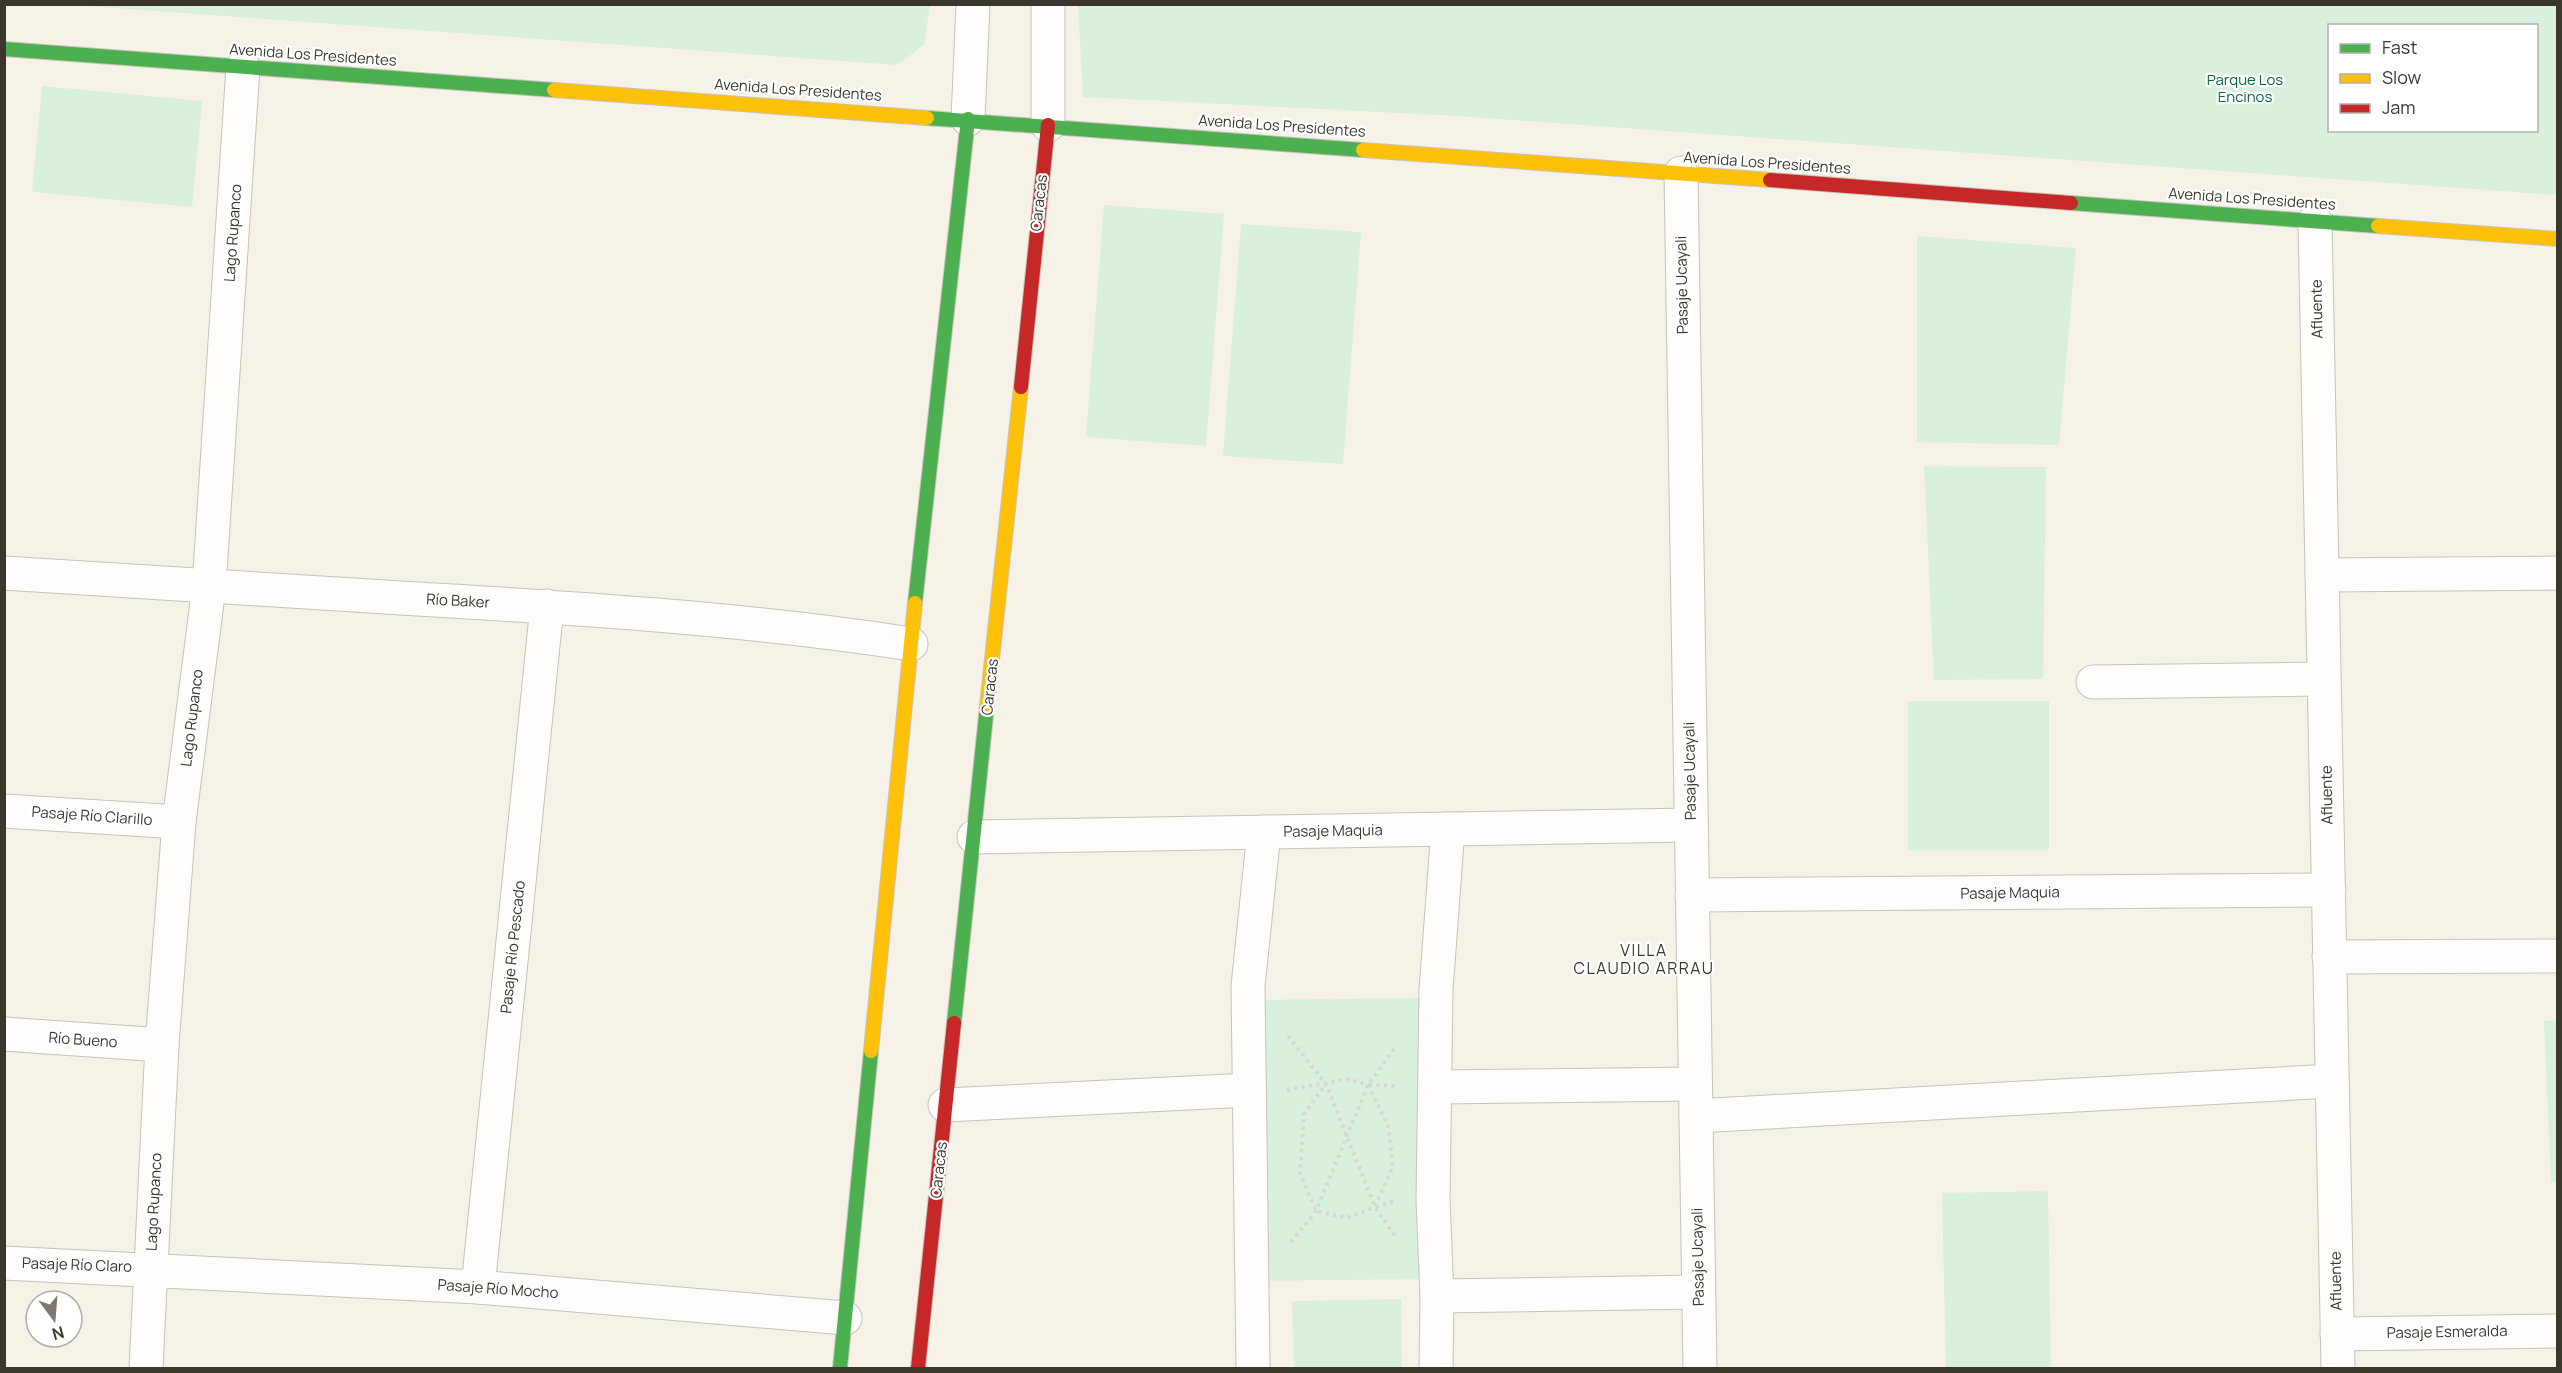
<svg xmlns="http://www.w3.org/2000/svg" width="2562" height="1373" font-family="Manrope,sans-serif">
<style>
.green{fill:#d9f0dd;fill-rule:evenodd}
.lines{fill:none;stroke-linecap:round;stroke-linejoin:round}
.street-casing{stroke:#c7c3b9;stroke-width:35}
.fast-casing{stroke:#c7c3b9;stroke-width:16}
.slow-casing{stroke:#c7c3b9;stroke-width:16}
.jam-casing{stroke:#c7c3b9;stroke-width:16}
.path{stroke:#d8d7d3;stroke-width:4;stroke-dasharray:3 4.5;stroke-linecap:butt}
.street{stroke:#fefdfb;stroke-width:33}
.fast{stroke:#4caf50;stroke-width:14}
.slow{stroke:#ffc107;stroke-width:14}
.jam{stroke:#c62828;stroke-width:14}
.labels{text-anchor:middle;stroke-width:4.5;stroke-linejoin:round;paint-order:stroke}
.street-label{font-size:15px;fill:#3b372c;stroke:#fff}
.park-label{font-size:15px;fill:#0a6643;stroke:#fff}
.neighbourhood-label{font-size:16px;letter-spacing:1.5px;fill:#3b372c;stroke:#fff}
</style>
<rect width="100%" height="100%" fill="#f7f2e7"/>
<g class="green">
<path d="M73 5H930L924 45 897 65Z"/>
<path d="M1078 5H2557V195L1458 116 1083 97ZM2330 26H2536V130H2330Z"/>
<path d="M42 86 202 101 192 207 32 192Z"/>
<path d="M1104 205 1224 214 1206 446 1086 437Z"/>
<path d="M1241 224 1361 232 1343 464 1223 456Z"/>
<path d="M1917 236 2076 248 2059 445 1917 442Z"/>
<path d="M1924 466 2046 467 2043 679 1934 680Z"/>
<rect x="1908" y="701" width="141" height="149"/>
<path d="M1425 998 1428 1279 1258 1281 1256 1000Z"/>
<path d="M2557 1020 2558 1182 2551 1183 2544 1021Z"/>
<path d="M2048 1191 2051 1368H1946L1942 1193Z"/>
<path d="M1401 1299 1402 1368H1294L1292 1301Z"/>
</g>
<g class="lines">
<defs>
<g id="street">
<path d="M1048 4V125"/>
<path d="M968 119 973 4"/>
<path d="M1681 173 1700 1368"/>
<path d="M2315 221 2338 1368"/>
<path d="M4 573C137 582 269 590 401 598 572 608 742 618 911 644"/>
<path d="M2322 575 2558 573"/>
<path d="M2093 682 2324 679"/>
<path d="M4 811 179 822"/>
<path d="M974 837 1691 825"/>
<path d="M1692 895 2329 890"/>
<path d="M2329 957 2558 956"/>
<path d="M4 1034 162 1045"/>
<path d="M1435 1087 1695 1084"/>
<path d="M945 1105 1249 1090"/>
<path d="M1696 1116 2332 1081"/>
<path d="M4 1263 478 1287 845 1318"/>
<path d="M478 1287 547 606"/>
<path d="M1437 1296 1698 1292"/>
<path d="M2337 1334 2558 1331"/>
<path d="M146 1368 162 1045 179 822 209 587 243 67"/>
<path d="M1253 1368 1248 986 1264 832"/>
<path d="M1436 1368 1437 1296 1433 1200 1436 990 1448 829"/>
</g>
<g id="fast">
<path d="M4 49 554 90"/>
<path d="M927 118 1363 150"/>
<path d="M2071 203 2378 226"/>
<path d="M915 603 968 119"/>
<path d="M954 1023 987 706"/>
<path d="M840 1368 871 1051"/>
</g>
<g id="slow">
<path d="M554 90 927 118"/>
<path d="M1363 150 1770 180"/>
<path d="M2378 226 2558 239"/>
<path d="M987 706 1021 387"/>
<path d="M871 1051 915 603"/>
</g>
<g id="jam">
<path d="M1770 180 2071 203"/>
<path d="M1021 387 1048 125"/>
<path d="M918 1368 954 1023"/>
</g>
</defs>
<use href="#street" class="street-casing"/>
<use href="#fast" class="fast-casing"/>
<use href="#slow" class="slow-casing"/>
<use href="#jam" class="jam-casing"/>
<g class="path">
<path d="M1288 1036 1326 1084 1375 1207 1395 1236"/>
<path d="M1369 1085 1397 1086"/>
<path d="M1287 1090 1348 1079 1368 1085 1388 1125 1393 1166 1375 1207 1347 1218 1316 1211 1300 1174 1304 1114 1326 1084"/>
<path d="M1376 1207 1394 1201"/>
<path d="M1291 1242 1316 1211 1368 1085 1396 1046"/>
</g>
<use href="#street" class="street"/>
<use href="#fast" class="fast"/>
<use href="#slow" class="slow"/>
<use href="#jam" class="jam"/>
</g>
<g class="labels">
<g class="street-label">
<text transform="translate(313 55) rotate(4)" y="5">Avenida Los Presidentes</text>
<text transform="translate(798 90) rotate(4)" y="5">Avenida Los Presidentes</text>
<text transform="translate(1282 126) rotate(4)" y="5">Avenida Los Presidentes</text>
<text transform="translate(1767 163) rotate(4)" y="5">Avenida Los Presidentes</text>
<text transform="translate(2252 199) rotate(4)" y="5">Avenida Los Presidentes</text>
<text transform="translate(1039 203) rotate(-84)" y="5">Caracas</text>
<text transform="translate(233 233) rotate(-86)" y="5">Lago Rupanco</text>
<text transform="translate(1682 285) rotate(-91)" y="5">Pasaje Ucayali</text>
<text transform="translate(2317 309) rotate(-91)" y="5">Afluente</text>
<text transform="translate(458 601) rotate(3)" y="5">Río Baker</text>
<text transform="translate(990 687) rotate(-84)" y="5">Caracas</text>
<text transform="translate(192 718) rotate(-83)" y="5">Lago Rupanco</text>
<text transform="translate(1690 771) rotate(-91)" y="5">Pasaje Ucayali</text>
<text transform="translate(2327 795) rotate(-91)" y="5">Afluente</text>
<text transform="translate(92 816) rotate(4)" y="5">Pasaje Río Clarillo</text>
<text transform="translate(1333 831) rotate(-1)" y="5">Pasaje Maquia</text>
<text transform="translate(2010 893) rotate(-1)" y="5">Pasaje Maquia</text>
<text transform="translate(513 947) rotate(-84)" y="5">Pasaje Río Pescado</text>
<text transform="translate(83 1040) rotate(4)" y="5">Río Bueno</text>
<text transform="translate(939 1170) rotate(-84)" y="5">Caracas</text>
<text transform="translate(154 1202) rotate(-87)" y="5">Lago Rupanco</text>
<text transform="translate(1698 1257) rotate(-91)" y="5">Pasaje Ucayali</text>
<text transform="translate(77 1265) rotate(2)" y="5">Pasaje Río Claro</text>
<text transform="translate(2336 1281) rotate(-91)" y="5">Afluente</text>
<text transform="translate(498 1289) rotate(4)" y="5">Pasaje Río Mocho</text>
<text transform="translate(2447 1332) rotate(-1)" y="5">Pasaje Esmeralda</text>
</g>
<g class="park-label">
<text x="2245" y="85">Parque Los<tspan x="2245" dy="17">Encinos</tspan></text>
</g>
<g class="neighbourhood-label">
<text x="1644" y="956">VILLA<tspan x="1644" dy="18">CLAUDIO ARRAU</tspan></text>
</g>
</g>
<rect width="2562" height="1373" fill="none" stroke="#3b372c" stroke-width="12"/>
<rect x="2328" y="24" width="210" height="108" fill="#ffffff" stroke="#b1afab" stroke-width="1.5"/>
<rect x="2340" y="44" width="30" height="9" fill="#4caf50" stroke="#b1afab" stroke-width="1.5"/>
<text x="2382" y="54" font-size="18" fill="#3b372c">Fast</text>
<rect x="2340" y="74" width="30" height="9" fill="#ffc107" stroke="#b1afab" stroke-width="1.5"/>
<text x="2382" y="84" font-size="18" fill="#3b372c">Slow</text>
<rect x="2340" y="104" width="30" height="9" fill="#c62828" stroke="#b1afab" stroke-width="1.5"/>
<text x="2382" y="114" font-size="18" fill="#3b372c">Jam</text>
<g transform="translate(54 1319) rotate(164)"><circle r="28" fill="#ffffff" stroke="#b1afab" stroke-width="1.5"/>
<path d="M0-4.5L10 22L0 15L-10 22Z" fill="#7d786d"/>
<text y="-9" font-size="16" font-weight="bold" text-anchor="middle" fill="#3b372c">N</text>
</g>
</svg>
